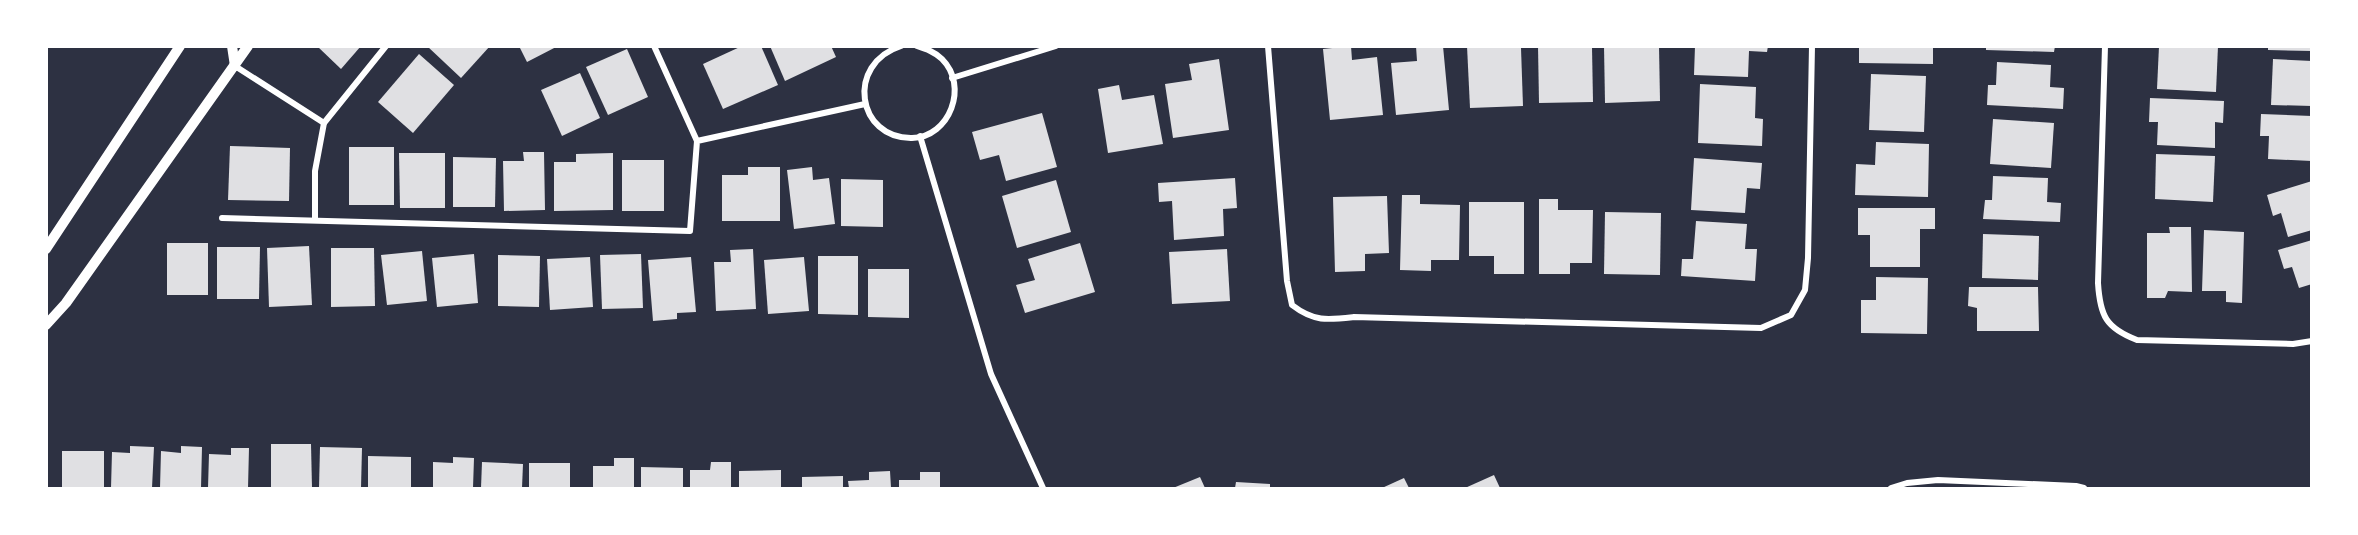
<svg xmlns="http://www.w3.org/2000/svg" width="2358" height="535" font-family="'Work Sans',sans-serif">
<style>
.building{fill:#e0e0e3}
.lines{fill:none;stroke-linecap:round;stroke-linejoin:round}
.minor{stroke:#fff;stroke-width:6}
.tertiary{stroke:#fff;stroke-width:10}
</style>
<rect width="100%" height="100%" fill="#2d3142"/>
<g class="building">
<path d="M317 46H361L341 69Z"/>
<path d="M427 46H490L461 78Z"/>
<path d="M519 46H558L527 62Z"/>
<path d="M742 46H761L778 85 723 109 703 64Z"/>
<path d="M770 46H831L836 57 785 81Z"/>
<path d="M1351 46 1352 60 1377 57 1383 115 1330 120 1323 49Z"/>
<path d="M1416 46H1443L1449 110 1396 115 1391 63 1417 61Z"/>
<path d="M1467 46 1521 48 1523 106 1470 108Z"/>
<path d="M1538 46 1592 47 1593 102 1539 103Z"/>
<path d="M1604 46H1659L1660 101 1605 103Z"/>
<path d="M1695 46H1768L1767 52 1749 51 1748 77 1694 75Z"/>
<path d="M1859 46 1933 48V64L1859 63Z"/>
<path d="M1986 46H2055L2054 52 1986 50Z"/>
<path d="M2159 46H2218L2216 92 2157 89Z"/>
<path d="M2268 46H2312V51L2268 50Z"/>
<path d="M627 49 648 97 608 115 586 67Z"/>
<path d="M419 54 454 85 413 133 378 102Z"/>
<path d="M1219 59 1229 130 1173 138 1165 84 1192 80 1189 64Z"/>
<path d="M2273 59 2312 61V106L2271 105Z"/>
<path d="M1997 62 2051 65 2050 87 2064 88 2063 109 1987 105 1988 85H1996Z"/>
<path d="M580 73 600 118 562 136 541 90Z"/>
<path d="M1871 74 1926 76 1924 132 1869 130Z"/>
<path d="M1700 84 1756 87 1755 118 1763 119 1762 146 1698 143Z"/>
<path d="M1119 85 1122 100 1154 95 1163 144 1108 153 1098 89Z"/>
<path d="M2150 98 2224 101 2223 123 2215 122V148L2157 145 2158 122H2149Z"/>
<path d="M1042 113 1057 167 1006 181 999 155 980 160 972 132Z"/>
<path d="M2261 114 2312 116V161L2268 159 2269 136H2260Z"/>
<path d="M1993 119 2054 123 2051 168 1990 164Z"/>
<path d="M1876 142 1929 144 1928 197 1855 195 1856 164 1875 165Z"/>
<path d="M230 146 290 148 289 201 228 200Z"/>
<rect x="349" y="147" width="45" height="58"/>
<path d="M523 152H544L545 210 504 211 503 161H524Z"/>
<path d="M399 153H445V208H400Z"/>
<path d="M613 153V210L554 211V162H576V154Z"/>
<path d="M2156 154 2215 156 2213 202 2155 199Z"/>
<path d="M453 157 496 158 495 207H453Z"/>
<path d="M1694 158 1762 163 1760 189 1747 188 1745 213 1691 210Z"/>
<rect x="622" y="160" width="42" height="51"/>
<path d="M748 167H780V221H722V175H748Z"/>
<path d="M812 167 813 180 829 178 835 224 794 229 787 170Z"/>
<path d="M1993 176 2048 178 2047 202 2061 203 2060 222 1983 219 1985 200H1992Z"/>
<path d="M1235 178 1237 208 1223 209 1224 236 1174 240 1172 201 1159 202 1158 183Z"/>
<path d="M841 179 883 180V227L841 226Z"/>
<path d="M1056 180 1071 232 1017 248 1002 196Z"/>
<path d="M2312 181V230L2288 237 2281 213 2273 216 2267 195Z"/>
<path d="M1402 195H1420V204L1460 205 1459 260H1431V271L1400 270Z"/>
<path d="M1387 196 1389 253 1365 254V271L1335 272 1333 197Z"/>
<path d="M1539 199H1558V210H1593L1592 263H1570V274H1539Z"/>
<path d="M1469 202H1524V274H1494V256H1469Z"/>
<path d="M1858 208H1935V229H1920V267H1870V235H1858Z"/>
<path d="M1605 212 1661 213 1660 275 1604 274Z"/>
<path d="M1696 221 1747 224 1745 249H1757L1755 281 1681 276 1682 259H1693Z"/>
<path d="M2169 227H2191L2192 292 2168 291 2165 298H2147V233H2170Z"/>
<path d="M2204 230 2244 232 2242 303 2226 302V291H2202Z"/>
<path d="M1983 234 2039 236 2038 280 1982 278Z"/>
<path d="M2312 240V284L2299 288 2292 267 2284 269 2278 250Z"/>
<rect x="167" y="243" width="41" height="52"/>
<path d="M1080 243 1095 292 1025 313 1016 285 1035 280 1028 259Z"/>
<path d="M309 246 312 305 269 307 267 248Z"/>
<path d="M217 247H260L259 299H217Z"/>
<path d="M331 248H374L375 306 331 307Z"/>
<path d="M753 249 756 309 716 311 714 262H731L730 250Z"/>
<path d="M1227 249 1230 301 1172 304 1169 252Z"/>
<path d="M422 251 427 301 387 305 381 255Z"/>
<path d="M474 254 478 303 437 307 432 258Z"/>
<path d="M641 254 643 308 602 309 600 255Z"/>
<path d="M498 255 540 256 539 307 498 306Z"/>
<path d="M818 256H858V315L818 314Z"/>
<path d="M590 257 593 307 550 310 547 259Z"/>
<path d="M691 257 696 312 677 313V319L653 321 648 260Z"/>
<path d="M804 257 809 311 768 314 764 260Z"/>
<path d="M868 269H909V318L868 317Z"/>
<path d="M1876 277 1928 278 1927 334 1861 333V300H1876Z"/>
<path d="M1969 287H2038L2039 331H1977V308L1968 306Z"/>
<path d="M271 444H311L312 488H271Z"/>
<path d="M130 446 154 447 152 488H111L112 452 130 453Z"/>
<path d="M181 446 202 447 201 488H160L161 451 181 453Z"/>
<path d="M320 447 362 448 361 488H319Z"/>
<path d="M231 448H249L248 488H208L209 454 231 455Z"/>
<rect x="62" y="451" width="42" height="37"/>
<path d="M368 456 411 457V488H368Z"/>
<path d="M453 457 474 458 473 488H433V462L453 463Z"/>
<path d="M614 458H634V488H593V466H614Z"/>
<path d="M482 462 523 464 522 488H481Z"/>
<path d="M711 462H731V488H690V470H710Z"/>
<rect x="529" y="463" width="41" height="25"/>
<path d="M641 467 683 468V488H641Z"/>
<path d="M781 470V488H739V471Z"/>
<path d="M890 471 891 488H849L848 481 869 480V472Z"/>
<path d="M920 472H940V488H899V480H920Z"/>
<path d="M1494 475 1500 488H1465Z"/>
<path d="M843 476V488H802V477Z"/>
<path d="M1200 477 1205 488H1173Z"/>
<path d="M1404 478 1409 488H1382Z"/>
<path d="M1236 482 1270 484V488H1235Z"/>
</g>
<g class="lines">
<g class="minor">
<path d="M654 46 697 141"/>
<path d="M901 46C845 64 857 139 912 138 950 137 969 86 942 59 935 52 926 49 917 46"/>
<path d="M1268 46 1287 281 1292 305C1314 322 1328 320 1354 317L1761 328 1791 315 1805 290 1808 258 1812 46"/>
<path d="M2105 46 2098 283C2100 316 2106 328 2137 340L2293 344 2312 341"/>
<path d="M235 66 324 123"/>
<path d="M952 78 1056 46"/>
<path d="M920 136 991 374 1043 488"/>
<path d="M222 218 690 231 697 141 865 104"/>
<path d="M315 220V171L324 123 386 46"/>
<path d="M1891 488 1907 483 1938 480 2076 486 2084 488"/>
</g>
<g class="tertiary">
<path d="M232 46 235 66"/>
<path d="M46 249 180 46"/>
<path d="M46 325 66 303 248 46"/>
</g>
</g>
<rect width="2358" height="535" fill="none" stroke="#ffffff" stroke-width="96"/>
</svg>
